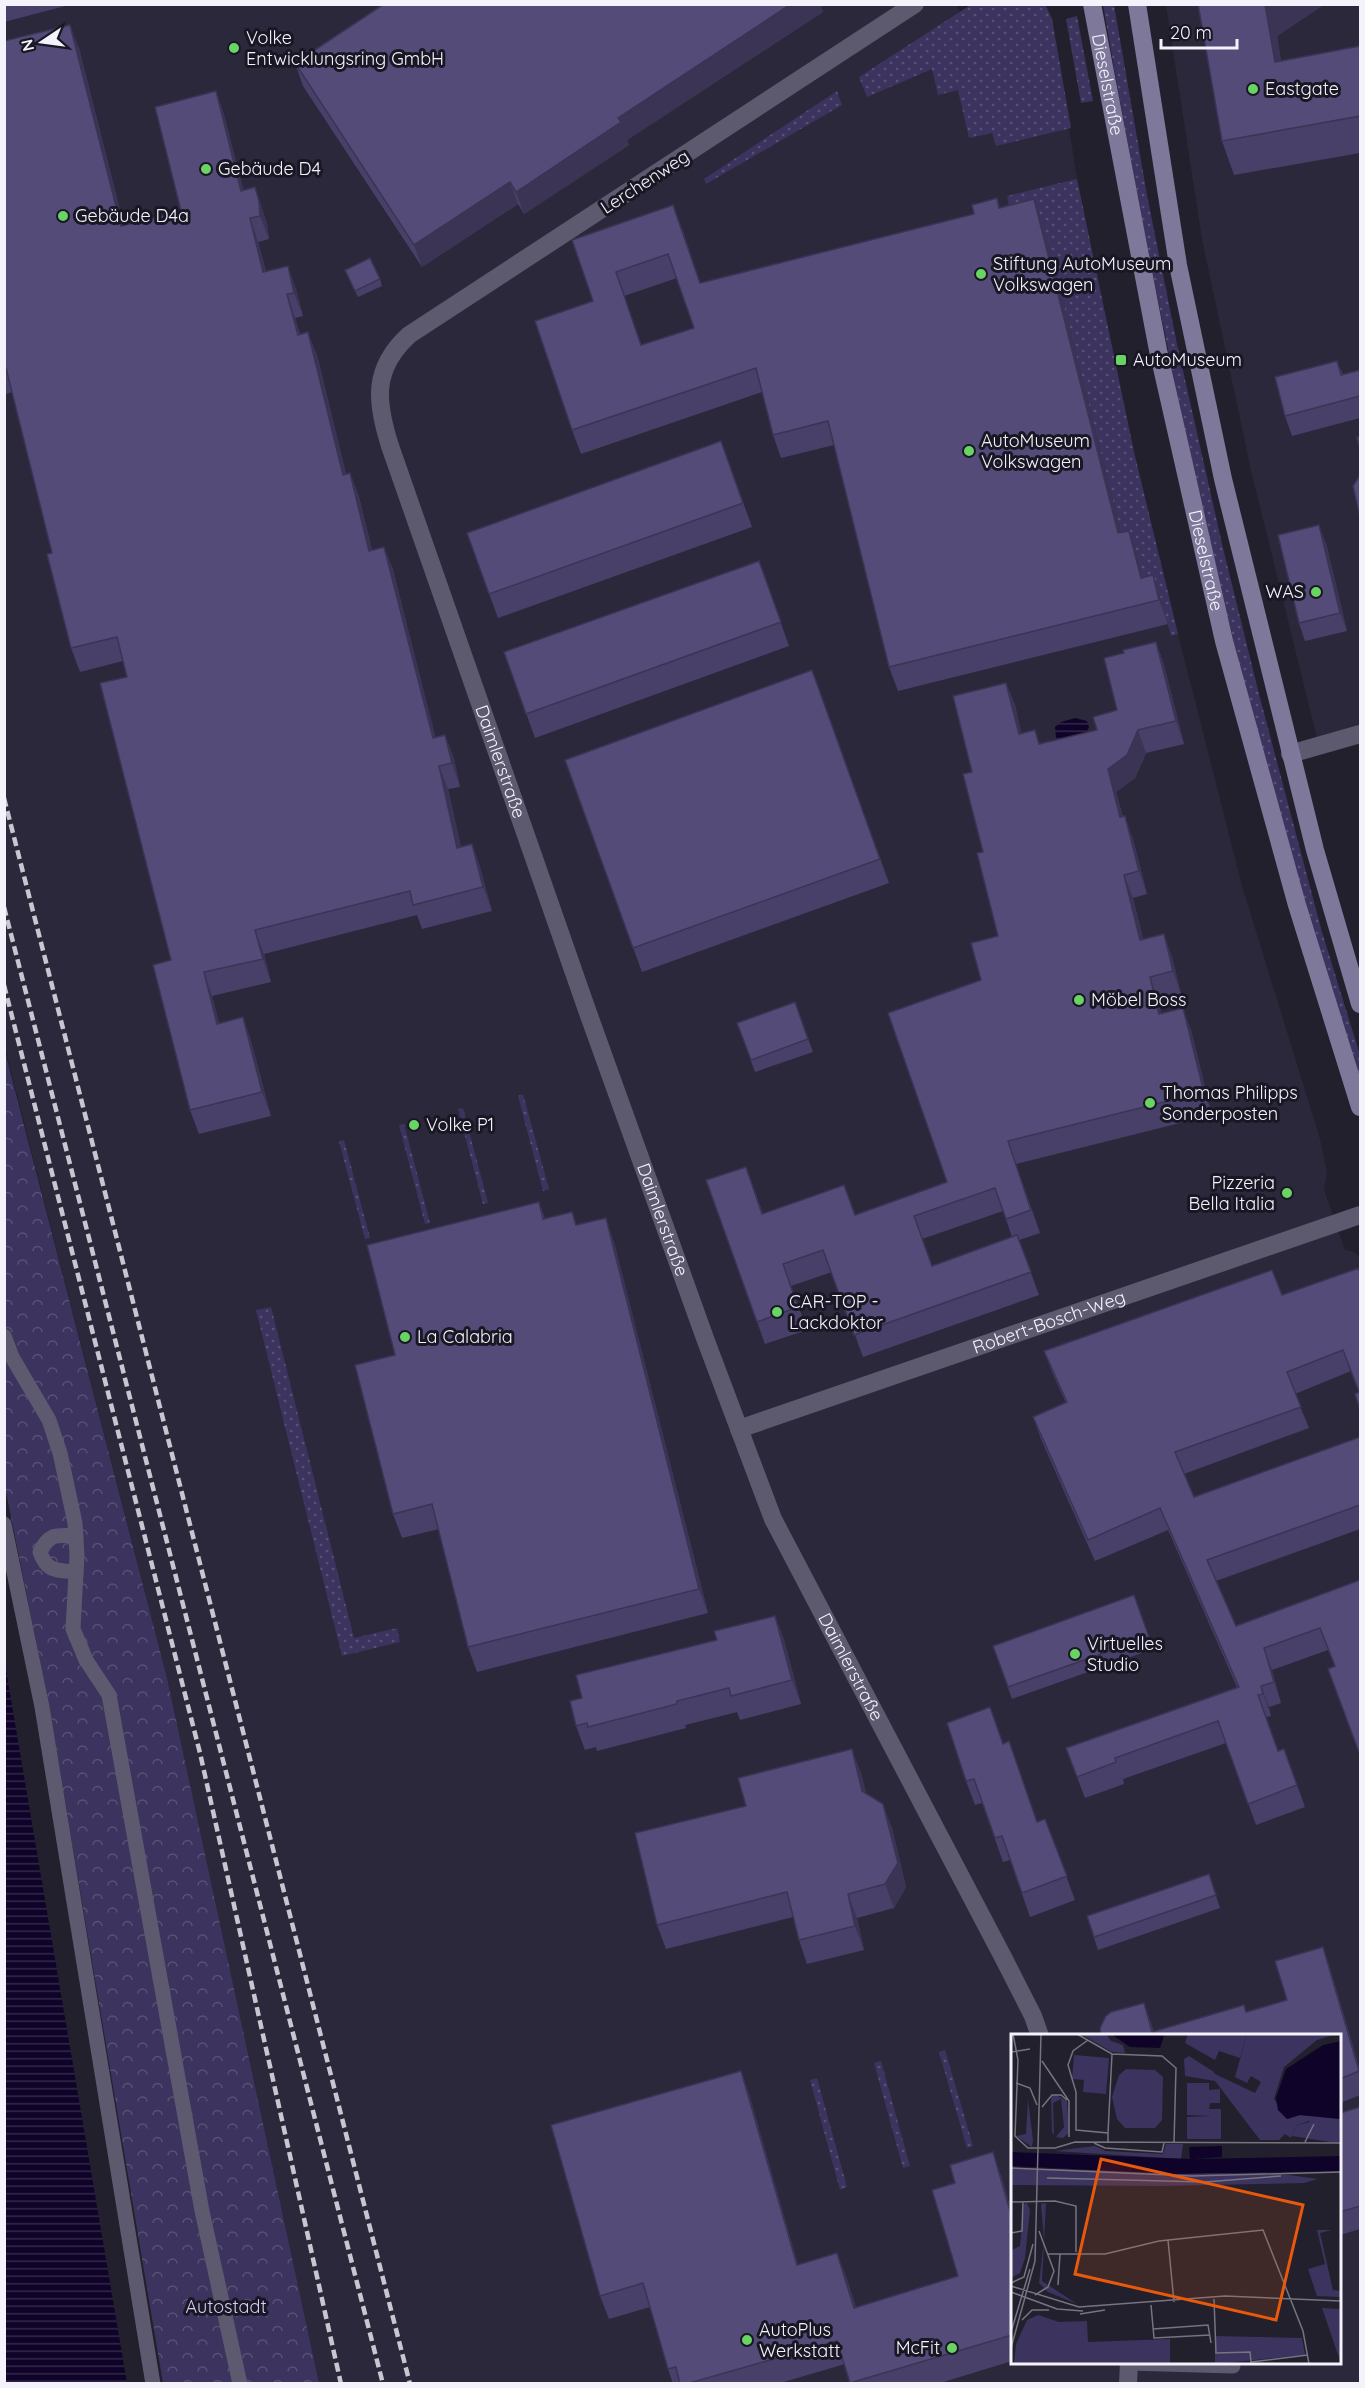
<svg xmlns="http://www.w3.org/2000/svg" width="1365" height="2388" font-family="Quicksand,sans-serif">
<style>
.built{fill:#2c283c;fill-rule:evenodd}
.grass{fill:url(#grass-dots)}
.forest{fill:url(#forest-crowns)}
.water{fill:url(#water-rules)}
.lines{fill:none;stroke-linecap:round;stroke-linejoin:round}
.lane{stroke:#5d596e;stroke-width:15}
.street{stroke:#5d596e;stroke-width:18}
.secondary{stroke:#7e789a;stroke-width:18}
.rail{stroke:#c8c7d0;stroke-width:4.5;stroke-dasharray:9 4.5;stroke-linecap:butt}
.wall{fill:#484068;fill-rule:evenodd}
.shaded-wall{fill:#3b3455}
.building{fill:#544b79;stroke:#3b3455;stroke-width:1.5;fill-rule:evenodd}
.poi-dot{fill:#69d464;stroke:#191724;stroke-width:2}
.labels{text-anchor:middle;stroke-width:6;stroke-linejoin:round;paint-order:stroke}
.poi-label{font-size:18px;fill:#f4f3fc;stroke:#191724;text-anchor:start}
.street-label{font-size:18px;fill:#f4f3fc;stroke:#191724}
.park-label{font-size:18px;fill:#d5cefb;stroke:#191724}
.inset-road{fill:none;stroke:#767480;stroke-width:1.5}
.view{fill:#e8590c;fill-opacity:0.15;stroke:#e8590c;stroke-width:3}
.inset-edge{fill:none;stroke:#f4f3fc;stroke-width:3}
</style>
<defs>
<pattern id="grass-dots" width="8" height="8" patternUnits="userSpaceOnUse" patternTransform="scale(1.5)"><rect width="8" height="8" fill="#3c335e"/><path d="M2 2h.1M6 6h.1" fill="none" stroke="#595176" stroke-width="1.8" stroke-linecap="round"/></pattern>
<pattern id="forest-crowns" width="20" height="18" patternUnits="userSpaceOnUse" patternTransform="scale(1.5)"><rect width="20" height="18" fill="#3c335e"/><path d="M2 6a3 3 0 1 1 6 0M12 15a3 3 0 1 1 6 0" fill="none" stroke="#595176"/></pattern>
<pattern id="water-rules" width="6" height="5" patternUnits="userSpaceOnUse" patternTransform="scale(1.5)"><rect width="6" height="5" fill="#100329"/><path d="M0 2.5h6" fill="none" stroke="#332849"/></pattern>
</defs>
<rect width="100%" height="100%" fill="#22202d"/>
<g class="built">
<path d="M955 4 960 11 972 5 1045 4 1052 19 1077 179 1134 452 1178 634 1242 886 1320 1139 1327 1172 1324 1190 1345 1250 1354 1252 1360 1257V2383H319L167 1678 5 1048 4 5ZM1012 2036H1340V2362H1012Z"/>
<path d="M1166 5H1360V734L1319 746 1251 470 1202 239Z"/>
</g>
<g class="grass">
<path d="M972 4 1046 6 1052 19 1071 128 996 146 992 133 969 138 958 90 938 95 932 69 867 97 859 77Z"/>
<path d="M1103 5H1114L1147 195 1177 344 1223 548 1259 694 1322 932 1360 1055V1082C1322 958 1283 834 1250 708 1191 475 1144 241 1103 5Z"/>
<path d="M1077 16 1093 101 1081 103 1066 19Z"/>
<path d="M837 91 842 105 706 184 704 179Z"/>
<path d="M1077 179 1134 452 1178 634 1171 636 1161 599 1127 557 1043 223 1014 230 1007 196Z"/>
<path d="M523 1094 549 1189 543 1191 518 1096Z"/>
<path d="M463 1108 488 1203 483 1204 458 1109Z"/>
<path d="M404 1124 430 1223 425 1224 399 1125Z"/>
<path d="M344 1140 370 1238 365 1239 339 1141Z"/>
<path d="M271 1307 354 1638 397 1628 400 1642 342 1656 256 1310Z"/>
<path d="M945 2050 973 2146 967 2148 939 2052Z"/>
<path d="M881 2061 910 2166 903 2168 874 2063Z"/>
<path d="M817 2078 847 2187 840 2190 810 2080Z"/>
</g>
<path class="forest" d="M4 1048 167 1678 319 2383H163L49 1706 5 1487Z"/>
<g class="water">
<path d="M1075 718 1087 721 1089 727 1084 737 1060 742 1056 738 1055 727 1061 722Z"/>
<path d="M4 1658 127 2383H5Z"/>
</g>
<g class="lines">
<g class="lane">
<path d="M4 1336 12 1357 49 1420 60 1453 75 1523 77 1555 73 1629 86 1660 109 1695 202 2211 240 2384"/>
<path d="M4 1524 42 1707 153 2384"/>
<path d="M76 1572C56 1570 47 1572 40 1552 49 1533 57 1535 76 1536"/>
<path d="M1129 2363 1233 2366"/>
</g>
<g class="street">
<path id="s1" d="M915 4 409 335C372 369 376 402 390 446L587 1010 706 1341 773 1519 1004 1959 1033 2016 1040 2036"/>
<path d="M1290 754 1360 734"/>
<path id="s2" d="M739 1429 1360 1215"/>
<path d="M1128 2384 1129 2362"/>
</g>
<g class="secondary">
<path id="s3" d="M1092 4 1158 350 1224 641 1297 905 1360 1107"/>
<path d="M1137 4 1178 265 1223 479 1315 850 1360 1004"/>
</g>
<g class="rail">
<path d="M4 798 410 2384"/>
<path d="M4 907 383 2384"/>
<path d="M4 985 200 1753 341 2384"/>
</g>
</g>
<g class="wall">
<path d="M4 4H73L4 22Z"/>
<path d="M384 4H826L821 7 823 12 627 140 629 145 524 214 518 204 422 267 303 86 295 63Z"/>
<path d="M1198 4H1325L1277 36 1281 61 1360 46V153L1234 175 1222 141Z"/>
<path d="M4 41 79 48 124 226 181 211 216 91 224 115 243 190 255 187 267 224 269 239 258 242 266 271 296 289 303 316 295 318 300 334 317 355 346 474 350 473 359 497 372 550 384 547 393 570 435 738 445 735 454 759 460 787 448 789 461 847 472 844 480 867 492 911 422 929 417 915 264 954 271 982 212 996 219 1023 243 1017 251 1041 271 1116 199 1134 190 1110 171 960 127 677 123 661 80 672 71 648 52 553 12 392 6 394 4 389Z"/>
<path d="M997 198 1000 208 1034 199 1043 223 1120 533 1138 555 1143 577 1153 575 1161 599 1168 624 898 691 889 667 834 445 781 458 773 435 762 392 581 454 572 430 593 301 572 240 682 228 700 283 974 214ZM677 278 694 328 641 345 624 296Z"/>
<path d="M345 270 380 279 382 286 358 297Z"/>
<path d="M1337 361 1343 375 1360 370V418L1292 436 1285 416Z"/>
<path d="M721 441 752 527 498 618 467 533Z"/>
<path d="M1326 543 1347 631 1305 641 1299 623Z"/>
<path d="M759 561 789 646 535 738 504 652Z"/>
<path d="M1156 642 1164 665 1184 744 1146 753 1135 778 1116 792 1123 817 1133 839 1147 894 1133 898 1143 939 1172 957 1181 994 1158 1000 1161 1013 1191 1030 1212 1115 1016 1164 1040 1233 1019 1240 1039 1295 863 1357 832 1272 791 1286 807 1330 765 1344 706 1180 746 1167 763 1214 855 1215 947 1182 981 980 998 936 983 852 972 772 1006 683 1015 705 1021 733 1041 744 1097 730 1117 710 1124 653ZM1003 1211 1012 1237 932 1266 922 1239Z"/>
<path d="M812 670 889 883 642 972 565 760Z"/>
<path d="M795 1002 813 1052 755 1072 737 1023Z"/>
<path d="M539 1202 545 1219 577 1225 614 1242 708 1613 477 1672 468 1647 439 1529 402 1538 393 1514 395 1355Z"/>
<path d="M1359 1268V1392L1351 1371 1295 1394 1309 1428 1184 1474 1194 1497 1360 1437V1529L1216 1581 1236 1626 1360 1580 1335 1666 1328 1650 1272 1670 1281 1703 1269 1707 1271 1716 1266 1717 1278 1751 1284 1749 1305 1807 1256 1825 1226 1743 1123 1779 1124 1784 1085 1798 1066 1748 1237 1687 1168 1530 1095 1561 1041 1439 1033 1417 1066 1403 1052 1372 1044 1351 1282 1295Z"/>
<path d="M1134 1595 1153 1649 1012 1699 993 1646Z"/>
<path d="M775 1616 784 1640 801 1704 740 1720 737 1712 685 1725 686 1728 597 1751 596 1747 585 1750 576 1726 582 1698 717 1640Z"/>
<path d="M1003 1743 1037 1822 1045 1819 1075 1900 1030 1917 1010 1860 1003 1862 982 1803 975 1805 966 1781Z"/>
<path d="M861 1773 866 1793 892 1828 906 1887 894 1908 857 1918 864 1950 807 1964 799 1940 793 1917 666 1949 657 1925Z"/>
<path d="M1209 1874 1220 1908 1098 1950 1087 1916Z"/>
<path d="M1323 1947 1330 1968 1360 2070V2095L1340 2103V2036H1101L1144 2003 1154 2032 1246 2012 1287 2000Z"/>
<path d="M741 2071 749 2094 798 2265 846 2276 856 2308 958 2276 1001 2175 1012 2213V2361L937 2384H850L845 2364 777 2384H673L668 2369 650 2307 609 2319 600 2296Z"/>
<path d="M1360 2107V2229L1340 2235V2113Z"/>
</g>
<g class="shaded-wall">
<path d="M791 4H820L823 12 627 140 629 145 524 214 516 192 618 118Z"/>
<path d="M1265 4H1325L1277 36 1287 96 1275 62Z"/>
<path d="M70 25 79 48 130 250 121 226Z"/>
<path d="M216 91 224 115 250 214 241 191Z"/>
<path d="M510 182 518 204 422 267 414 245Z"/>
<path d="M255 187 267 224 269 239 260 216Z"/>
<path d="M1034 199 1043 223 1127 557 1118 533Z"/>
<path d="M250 218 258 242 272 295 263 272Z"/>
<path d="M288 266 296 289 303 316 294 293Z"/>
<path d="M287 294 295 318 306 358 298 335Z"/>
<path d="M308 332 317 355 352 498 343 475Z"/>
<path d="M350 473 359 497 378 574 369 551Z"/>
<path d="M1319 525 1326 543 1347 631 1340 613Z"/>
<path d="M1129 531 1138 555 1149 602 1141 578Z"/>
<path d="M384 547 393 570 442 762 433 738Z"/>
<path d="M1153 575 1161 599 1168 624 1159 600Z"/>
<path d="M1156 642 1164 665 1184 744 1176 721Z"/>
<path d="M1006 683 1015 705 1027 757 1019 734Z"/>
<path d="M1138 730 1146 753 1135 778 1116 792 1129 840 1120 817 1108 769Z"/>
<path d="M445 735 454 759 460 787 452 763Z"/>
<path d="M439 766 448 789 466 871 457 848Z"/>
<path d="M1125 816 1133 839 1147 894 1139 871Z"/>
<path d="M472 844 480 867 492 911 483 887Z"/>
<path d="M1124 875 1133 898 1149 963 1140 940Z"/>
<path d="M255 930 264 954 271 982 263 959Z"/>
<path d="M1164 934 1172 957 1181 994 1173 971Z"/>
<path d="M204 972 212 996 225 1047 217 1024Z"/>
<path d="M1150 977 1158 1000 1167 1037 1159 1014Z"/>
<path d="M1183 1008 1191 1030 1212 1115 1204 1092Z"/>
<path d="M243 1017 251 1041 271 1116 262 1092Z"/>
<path d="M606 1218 614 1242 708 1613 699 1589Z"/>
<path d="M775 1616 784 1640 801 1704 792 1680Z"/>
<path d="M1264 1648 1272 1670 1281 1703 1274 1682Z"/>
<path d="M1261 1686 1269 1707 1271 1716 1263 1694Z"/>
<path d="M852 1749 861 1773 871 1815 862 1791Z"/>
<path d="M883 1804 892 1828 906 1887 894 1908 885 1884Z"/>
<path d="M848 1894 857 1918 864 1950 855 1926Z"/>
<path d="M1323 1947 1330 1968 1360 2070V2074Z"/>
<path d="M1144 2003 1155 2036H1154Z"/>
<path d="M741 2071 749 2094 805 2289 797 2265Z"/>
<path d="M993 2152 1001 2175 1012 2213V2218Z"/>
<path d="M837 2253 846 2276 863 2332 854 2308Z"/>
</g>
<g class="building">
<path d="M384 4H791L618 118 621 122 516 192 510 182 414 245 295 63Z"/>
<path d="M1198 4H1265L1275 62 1360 46V116L1222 141Z"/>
<path d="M70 25 121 226 181 211 155 107 216 91 241 191 255 187 259 201 260 216 250 218 263 272 288 266 294 293 287 294 298 335 308 332 343 475 350 473 369 551 384 547 433 738 445 735 452 763 439 766 457 848 472 844 483 887 413 905 410 891 255 930 263 959 204 972 217 1024 243 1017 262 1092 190 1110 153 965 171 960 100 683 127 677 117 637 71 648 47 554 52 553 6 368 4 369V41Z"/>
<path d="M997 198 999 208 1034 199 1118 533 1129 531 1141 578 1153 575 1159 600 889 667 828 421 773 435 756 368 572 430 535 321 593 301 572 240 673 205 700 283 974 214 972 205ZM668 254 694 328 641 345 616 272Z"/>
<path d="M370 258 380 279 355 291 345 270Z"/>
<path d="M1337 361 1341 375 1360 370V396L1285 416 1275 377Z"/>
<path d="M1357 437H1360V450Z"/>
<path d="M721 441 743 503 489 594 467 533Z"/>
<path d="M1360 475V517L1353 486Z"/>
<path d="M1319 525 1340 613 1299 623 1278 535Z"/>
<path d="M759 561 781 622 526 714 504 652Z"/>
<path d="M1156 642 1176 721 1138 730 1127 755 1108 769 1120 817 1125 816 1139 871 1124 875 1140 940 1164 934 1173 971 1150 977 1159 1014 1183 1008 1204 1092 1008 1141 1031 1210 1006 1219 995 1188 914 1216 932 1266 1017 1235 1031 1272 854 1335 823 1250 783 1264 798 1307 757 1322 706 1180 746 1167 762 1214 844 1185 855 1215 947 1182 888 1013 981 980 971 943 998 936 977 853 983 852 963 774 972 772 953 696 1006 683 1019 734 1035 730 1039 744 1097 730 1093 717 1117 710 1104 658 1124 653 1123 650Z"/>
<path d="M812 670 880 859 633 948 565 760Z"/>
<path d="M795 1002 808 1039 751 1060 737 1023Z"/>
<path d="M539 1202 543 1219 572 1212 576 1225 606 1218 699 1589 468 1647 432 1504 393 1514 355 1365 395 1355 367 1245Z"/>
<path d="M1359 1268 1360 1272V1410L1355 1394 1359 1392 1343 1350 1287 1372 1301 1407 1175 1452 1194 1497 1360 1437V1505L1207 1560 1236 1626 1360 1580V1755L1328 1669 1335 1666 1320 1628 1264 1648 1274 1682 1261 1686 1263 1694 1258 1695 1278 1751 1284 1749 1297 1785 1248 1804 1218 1721 1115 1758 1116 1762 1077 1777 1066 1748 1239 1687 1160 1508 1088 1540 1033 1417 1067 1402 1044 1351 1272 1270 1282 1295Z"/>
<path d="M1134 1595 1149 1637 1008 1687 993 1646Z"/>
<path d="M775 1616 792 1680 731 1696 729 1688 677 1701V1704L588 1727 587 1723 576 1726 570 1701 582 1698 576 1675 717 1640 714 1631Z"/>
<path d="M990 1707 1003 1744 1009 1741 1037 1822 1045 1819 1067 1876 1022 1893 1002 1836 995 1838 974 1779 966 1781 947 1723Z"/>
<path d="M852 1749 862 1791 883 1804 898 1863 885 1884 848 1894 855 1926 799 1940 787 1892 657 1925 635 1833 746 1806 738 1778Z"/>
<path d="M1209 1874 1216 1895 1094 1937 1087 1916Z"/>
<path d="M1323 1947 1359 2071 1340 2079V2036H1101L1100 2028 1106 2016 1111 2012 1144 2003 1152 2032 1244 2005 1246 2012 1287 2000 1275 1961Z"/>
<path d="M741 2071 797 2265 837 2253 854 2308 958 2276 932 2190 955 2183 950 2165 993 2152 1012 2218V2335L850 2383 837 2341 686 2384H680L676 2367 668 2369 643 2283 600 2296 551 2125Z"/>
<path d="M1360 2107V2207V2206L1340 2212V2113Z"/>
</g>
<g class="poi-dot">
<circle cx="234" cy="48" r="6"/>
<circle cx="1253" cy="89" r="6"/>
<circle cx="206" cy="169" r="6"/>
<circle cx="63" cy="216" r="6"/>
<circle cx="981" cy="274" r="6"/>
<rect x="1115" y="354" width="12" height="12" rx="3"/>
<circle cx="969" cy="451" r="6"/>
<circle cx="1316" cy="592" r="6"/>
<circle cx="1079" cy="1000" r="6"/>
<circle cx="1150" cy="1103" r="6"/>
<circle cx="414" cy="1125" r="6"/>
<circle cx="1287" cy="1193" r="6"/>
<circle cx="777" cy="1312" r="6"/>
<circle cx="405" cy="1337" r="6"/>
<circle cx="1075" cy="1654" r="6"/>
<circle cx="747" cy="2340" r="6"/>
<circle cx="952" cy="2348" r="6"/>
</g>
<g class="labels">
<g class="poi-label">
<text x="246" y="44">Volke<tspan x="246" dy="21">Entwicklungsring GmbH</tspan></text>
<text x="1265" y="95">Eastgate</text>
<text x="218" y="175">Gebäude D4</text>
<text x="75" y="222">Gebäude D4a</text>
<text x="993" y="270">Stiftung AutoMuseum<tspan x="993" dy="21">Volkswagen</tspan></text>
<text x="1133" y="366">AutoMuseum</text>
<text x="981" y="447">AutoMuseum<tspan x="981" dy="21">Volkswagen</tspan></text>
<text x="1304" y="598" text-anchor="end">WAS</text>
<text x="1091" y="1006">Möbel Boss</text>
<text x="1162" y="1099">Thomas Philipps<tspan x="1162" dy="21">Sonderposten</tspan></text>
<text x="426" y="1131">Volke P1</text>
<text x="1275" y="1189" text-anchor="end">Pizzeria<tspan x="1275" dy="21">Bella Italia</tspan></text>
<text x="789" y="1308">CAR-TOP -<tspan x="789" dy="21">Lackdoktor</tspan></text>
<text x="417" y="1343">La Calabria</text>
<text x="1087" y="1650">Virtuelles<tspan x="1087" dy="21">Studio</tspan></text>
<text x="759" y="2336">AutoPlus<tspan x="759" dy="21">Werkstatt</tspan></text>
<text x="940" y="2354" text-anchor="end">McFit</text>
</g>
<g class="street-label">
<text dy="6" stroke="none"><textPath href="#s3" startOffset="82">Dieselstraße</textPath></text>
<text transform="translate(645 182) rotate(-33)" y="6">Lerchenweg</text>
<text dy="6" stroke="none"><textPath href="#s3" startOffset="568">Dieselstraße</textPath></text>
<text dy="6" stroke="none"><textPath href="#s1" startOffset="1060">Daimlerstraße</textPath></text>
<text dy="6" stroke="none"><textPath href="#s1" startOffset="1546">Daimlerstraße</textPath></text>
<text dy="6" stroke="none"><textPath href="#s2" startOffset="328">Robert-Bosch-Weg</textPath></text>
<text dy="6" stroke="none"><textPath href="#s1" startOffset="2032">Daimlerstraße</textPath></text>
</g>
<g class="park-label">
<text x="226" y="2313">Autostadt</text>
</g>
</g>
<g transform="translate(1011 2034)">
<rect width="330" height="330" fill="#22202d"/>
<path d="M178 22 203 38 204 47 174 42 173 25ZM45 61 56 67 58 99 52 104 45 103 53 93 50 65 42 69 43 101 41 98 40 63ZM17 65 22 106 21 113 5 102 15 100ZM155 110H172L170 125 43 117 84 112 95 117 152 120ZM16 169 19 176 14 224 9 239 0 244 1 216 9 212 13 170ZM35 169 31 247 66 270 37 258 28 249 33 206 30 170ZM204 302 291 304 294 321 204 330Z" fill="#3c335e"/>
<path d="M70 0H95L100 7 112 11 114 19 101 18ZM236 0H325L306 6 273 33 263 65 276 85 289 81 329 85 328 108H319L298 87 286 91 280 104 274 100 268 106H249L201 43 202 39 244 59 250 48 240 42 236 49 224 43ZM0 134 278 141 307 145 293 149 147 152 0 151ZM306 196H321L309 199 322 256 330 257V263L306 262 297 235 314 230ZM311 274 330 275V327L326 318Z" fill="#3c335e"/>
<path d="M177 0H236L229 24 208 17 204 26 174 9ZM63 21 98 24 95 60 72 58 73 46 61 45ZM115 35 144 36 152 43 151 86 144 94H114L106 85 101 63 108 41ZM176 49H198V56L209 55V69H199L198 75H210V105H176V83L200 82 176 81ZM303 87 317 89 319 108 281 102 286 91ZM27 281 48 288 76 287 77 308 159 305V330H3L5 310 16 286Z" fill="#3c335e"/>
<path d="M100 0H151L153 2 149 14 119 13ZM330 7V85L289 81 276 85 267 76 265 64 275 35 312 11ZM211 112V123L182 125 330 122V137L164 140 0 132V118L179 125 178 113Z" fill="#100329"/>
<path class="inset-road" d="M2 0 7 26 4 102 17 114H44L64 108 330 109M66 0 101 20 151 22 165 34 163 109M77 6 62 17 57 31 65 58V96L97 99V109M0 18 19 15M31 27 58 67V103M5 49 19 54 26 71M31 73 41 61H50L56 66M97 99 101 20M294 108 303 90M83 109 94 114 151 118 153 109M0 134 181 142 330 138M36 144 194 148 270 142M0 168 44 167 65 172V218M0 199 11 197 12 167M157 206 163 268M37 220H94L148 207 252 196 292 297 298 330M0 249 13 243 22 210M47 251 49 220M0 252 68 273 214 262 330 267M0 258 46 275 72 277M24 261 37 253 43 237 28 197M203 265 205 319 239 318 240 328 297 321M140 271 143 304 199 301M69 280 94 276M11 286 21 276H38M142 295 197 291 200 309M0 298 19 235M0 314 24 227 30 0"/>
<path class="view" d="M90 125 292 171 265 286 64 240Z"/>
<rect width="330" height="330" class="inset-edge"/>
</g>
<rect width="1365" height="2388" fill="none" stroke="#f4f3fc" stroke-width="12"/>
<g transform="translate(42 42) rotate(257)" stroke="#191724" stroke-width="4.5" paint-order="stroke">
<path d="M0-4.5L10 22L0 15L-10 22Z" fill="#f4f3fc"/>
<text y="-9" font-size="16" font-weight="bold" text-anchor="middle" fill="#f4f3fc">N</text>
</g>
<path d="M1161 39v9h76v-9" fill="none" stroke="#f4f3fc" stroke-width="3"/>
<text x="1170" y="39" font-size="18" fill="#f4f3fc" stroke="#191724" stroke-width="4.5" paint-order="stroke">20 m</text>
</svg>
